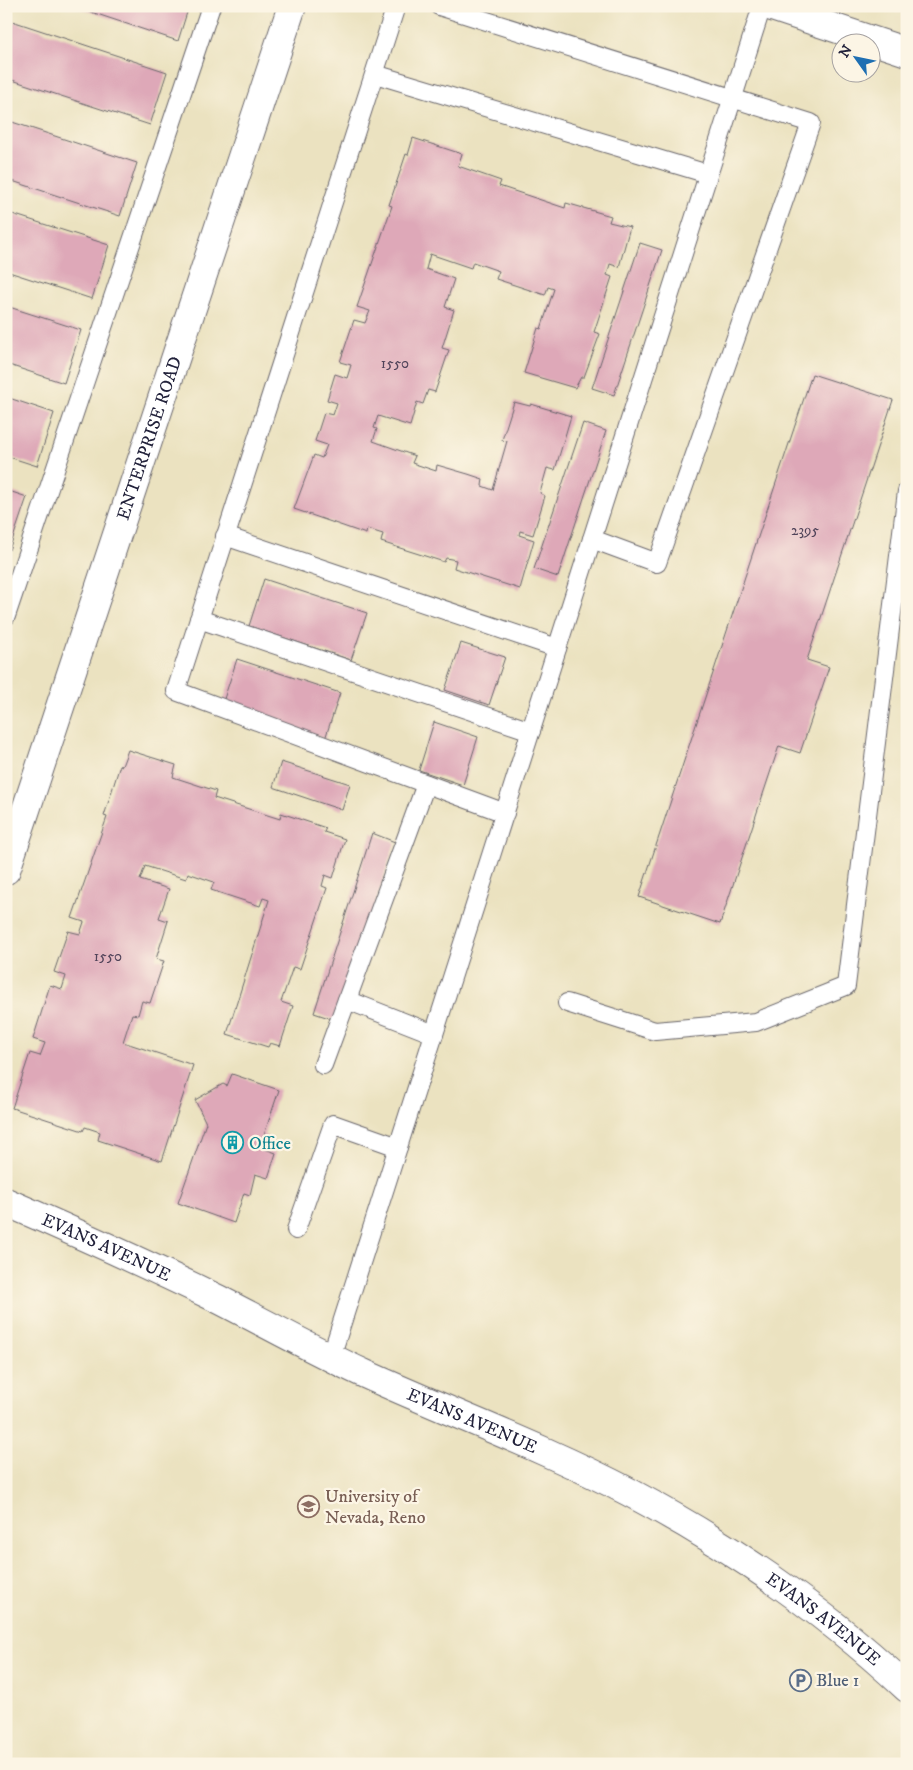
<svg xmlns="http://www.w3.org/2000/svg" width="913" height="1770" font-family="'IM FELL DW Pica',serif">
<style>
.building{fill:#dea8b8}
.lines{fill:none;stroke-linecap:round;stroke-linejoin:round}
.service-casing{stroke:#68656a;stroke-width:20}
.tertiary-casing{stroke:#68656a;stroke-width:30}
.service{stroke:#fff;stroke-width:18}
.tertiary{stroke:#fff;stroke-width:28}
.labels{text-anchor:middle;stroke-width:4.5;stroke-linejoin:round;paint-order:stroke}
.number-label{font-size:15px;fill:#51445a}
.street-label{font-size:18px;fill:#22223b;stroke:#fcf5e5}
.culture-label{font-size:18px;fill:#0d838f;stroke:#fcf5e5;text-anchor:start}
.education-label{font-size:18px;fill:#785e54;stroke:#fcf5e5;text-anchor:start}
.service-label{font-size:18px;fill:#4e5e75;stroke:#fcf5e5;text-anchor:start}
</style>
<rect width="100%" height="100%" fill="#fcf5e5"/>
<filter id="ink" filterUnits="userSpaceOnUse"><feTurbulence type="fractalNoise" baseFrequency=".02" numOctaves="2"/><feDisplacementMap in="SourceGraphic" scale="10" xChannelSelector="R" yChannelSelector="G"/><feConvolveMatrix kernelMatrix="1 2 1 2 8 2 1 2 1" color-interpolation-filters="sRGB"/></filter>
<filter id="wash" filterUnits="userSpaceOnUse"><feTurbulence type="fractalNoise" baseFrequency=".0096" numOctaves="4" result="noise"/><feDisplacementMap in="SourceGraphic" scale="20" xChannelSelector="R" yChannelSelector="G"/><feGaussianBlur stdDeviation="1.12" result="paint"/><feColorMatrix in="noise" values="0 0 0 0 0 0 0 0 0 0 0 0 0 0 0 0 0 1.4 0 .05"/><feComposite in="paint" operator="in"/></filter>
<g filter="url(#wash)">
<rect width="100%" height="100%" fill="#ebe2c0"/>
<g id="blocks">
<g class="building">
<path d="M73 6H189L178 41Z"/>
<path d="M6 19 167 72 150 125 6 78Z"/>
<path d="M6 120 137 163 120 216 6 179Z"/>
<path d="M413 138 462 154 458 166 501 181 499 186 565 208 566 203 611 216 609 222 630 227 619 267 610 264 607 275 612 277 594 332 600 334 584 377H581L575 388 524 373 538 328 541 329 554 289 548 287 545 295 496 279 499 271 473 262 471 268 430 254 426 269 454 279 445 307 454 310 442 348 449 350 435 392 428 390 423 404 417 402 410 426 378 416 374 428 377 429 373 441 415 456 412 463 436 471 437 465 468 474 483 479 482 486 493 490 507 441 502 440 514 402 530 406 531 404 571 416 555 470 547 468 540 493 545 496 533 535 520 531 519 535 534 540 520 589 454 568 456 560 446 558 444 562 381 542 383 534 367 529 366 534 294 509 314 455 322 458 327 445 315 441 324 413 333 415 337 403 327 400 335 374 347 378 351 365 340 362 354 320 365 323 370 311 357 307 392 206 389 205 406 154 408 155Z"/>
<path d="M6 212 109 245 92 299 6 271Z"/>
<path d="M640 243 662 250 614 395 592 388Z"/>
<path d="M6 306 81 330 64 383 6 364Z"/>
<path d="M812 374 893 400 807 660 829 667 800 753 779 746 720 924 639 897Z"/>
<path d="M6 397 54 413 37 466 6 456Z"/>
<path d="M583 423 606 431 558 577 534 569Z"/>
<path d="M6 490 27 497 9 550 6 549Z"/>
<path d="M264 579 367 613 351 660 249 626Z"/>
<path d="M461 643 505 657 489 705 445 690Z"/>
<path d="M237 659 340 693 325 739 222 705Z"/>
<path d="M434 722 478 737 463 785 419 770Z"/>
<path d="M128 750 176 765 173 777 216 791 214 798 280 819 281 813 326 828 324 832 345 839 333 878 325 875 322 886 327 888 300 969 293 967 281 1002 293 1006 280 1046 270 1043 268 1047 227 1034 269 900 263 898 260 906 211 890 214 882 188 873 186 879 145 866 140 880 169 889 159 918 168 921 156 959 164 961 150 1003 142 1001 138 1015 132 1014 123 1042 193 1065 162 1161 98 1140 100 1132 85 1127 83 1131 12 1108 30 1053 40 1056 45 1043 33 1039 50 985 62 989 66 976 54 972 68 931 80 934 84 922 72 918 107 817 104 816 120 765 122 766Z"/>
<path d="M281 762 350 784 342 810 273 787Z"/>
<path d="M372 833 395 842 338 1021 314 1013Z"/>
<path d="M232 1074 279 1090 264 1135 269 1137 265 1149 276 1153 268 1178 255 1174 250 1195 244 1193 234 1223 178 1203 206 1123 195 1100 223 1084 227 1086Z"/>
</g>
</g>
</g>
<g filter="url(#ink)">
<use href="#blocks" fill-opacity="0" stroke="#68656a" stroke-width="1"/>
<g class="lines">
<defs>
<g id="service">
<path d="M396 6 176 691 505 813"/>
<path d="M439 6 811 123 657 563 592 539"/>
<path d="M375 74 708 174"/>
<path d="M225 536 557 648"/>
<path d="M6 616 211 6"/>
<path d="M199 619 531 731"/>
<path d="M347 1000 434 1034"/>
<path d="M567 1003 655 1031 756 1022 846 986 907 491"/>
<path d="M323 1065 426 784"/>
<path d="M296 1230 333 1124 398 1147"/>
<path d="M331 1357 762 6"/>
</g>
<g id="tertiary">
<path d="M769 6 907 52"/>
<path id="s1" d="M6 870 292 6"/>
<path id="s2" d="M6 1202C77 1233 148 1265 218 1299 267 1324 315 1351 365 1374 453 1414 543 1447 629 1492 729 1545 825 1611 907 1688"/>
</g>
</defs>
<use href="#service" class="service-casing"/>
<use href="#tertiary" class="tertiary-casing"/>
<use href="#service" class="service"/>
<use href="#tertiary" class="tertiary"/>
</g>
</g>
<defs>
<symbol id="building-ring" viewBox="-11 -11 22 22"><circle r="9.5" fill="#fcf5e5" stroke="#0f9aa8" stroke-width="1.5"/><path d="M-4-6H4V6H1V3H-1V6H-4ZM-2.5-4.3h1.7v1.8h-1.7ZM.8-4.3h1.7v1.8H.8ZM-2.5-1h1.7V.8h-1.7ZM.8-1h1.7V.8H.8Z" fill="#0f9aa8"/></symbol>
<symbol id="university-ring" viewBox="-11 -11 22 22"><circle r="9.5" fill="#fcf5e5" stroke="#8d6e63" stroke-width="1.5"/><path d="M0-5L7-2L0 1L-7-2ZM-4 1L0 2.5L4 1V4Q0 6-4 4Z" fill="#8d6e63"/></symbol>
<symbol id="parking-ring" viewBox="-11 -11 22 22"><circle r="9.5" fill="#fcf5e5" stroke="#5c6f8a" stroke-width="1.5"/><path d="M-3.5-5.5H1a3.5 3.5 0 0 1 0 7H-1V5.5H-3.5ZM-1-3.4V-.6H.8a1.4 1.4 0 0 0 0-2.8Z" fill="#5c6f8a"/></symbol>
</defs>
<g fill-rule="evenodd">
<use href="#building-ring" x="220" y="1130" width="25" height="25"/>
<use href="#university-ring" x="296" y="1494" width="25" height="25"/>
<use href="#parking-ring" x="788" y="1668" width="25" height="25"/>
</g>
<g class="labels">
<g class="number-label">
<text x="395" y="368">1550</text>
<text x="805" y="535">2395</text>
<text x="108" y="961">1550</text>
</g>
<g class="street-label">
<text dy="6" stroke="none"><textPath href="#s1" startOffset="455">ENTERPRISE ROAD</textPath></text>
<text dy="6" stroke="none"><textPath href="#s2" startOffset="110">EVANS AVENUE</textPath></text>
<text dy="6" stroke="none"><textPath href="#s2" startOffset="515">EVANS AVENUE</textPath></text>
<text dy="6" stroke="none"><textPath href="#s2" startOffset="920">EVANS AVENUE</textPath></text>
</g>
<g class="culture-label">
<text x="249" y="1149">Office</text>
</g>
<g class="education-label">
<text x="325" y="1502">University of<tspan x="325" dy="21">Nevada, Reno</tspan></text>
</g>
<g class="service-label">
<text x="816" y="1686">Blue 1</text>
</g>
</g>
<rect width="913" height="1770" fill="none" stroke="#fcf5e5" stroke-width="25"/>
<g transform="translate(856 58) rotate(303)"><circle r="24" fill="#fcf5e5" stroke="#a5a1a1"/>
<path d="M0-4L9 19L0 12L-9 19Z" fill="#1f6fb2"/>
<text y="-8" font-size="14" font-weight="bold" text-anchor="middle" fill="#22223b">N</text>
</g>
</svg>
